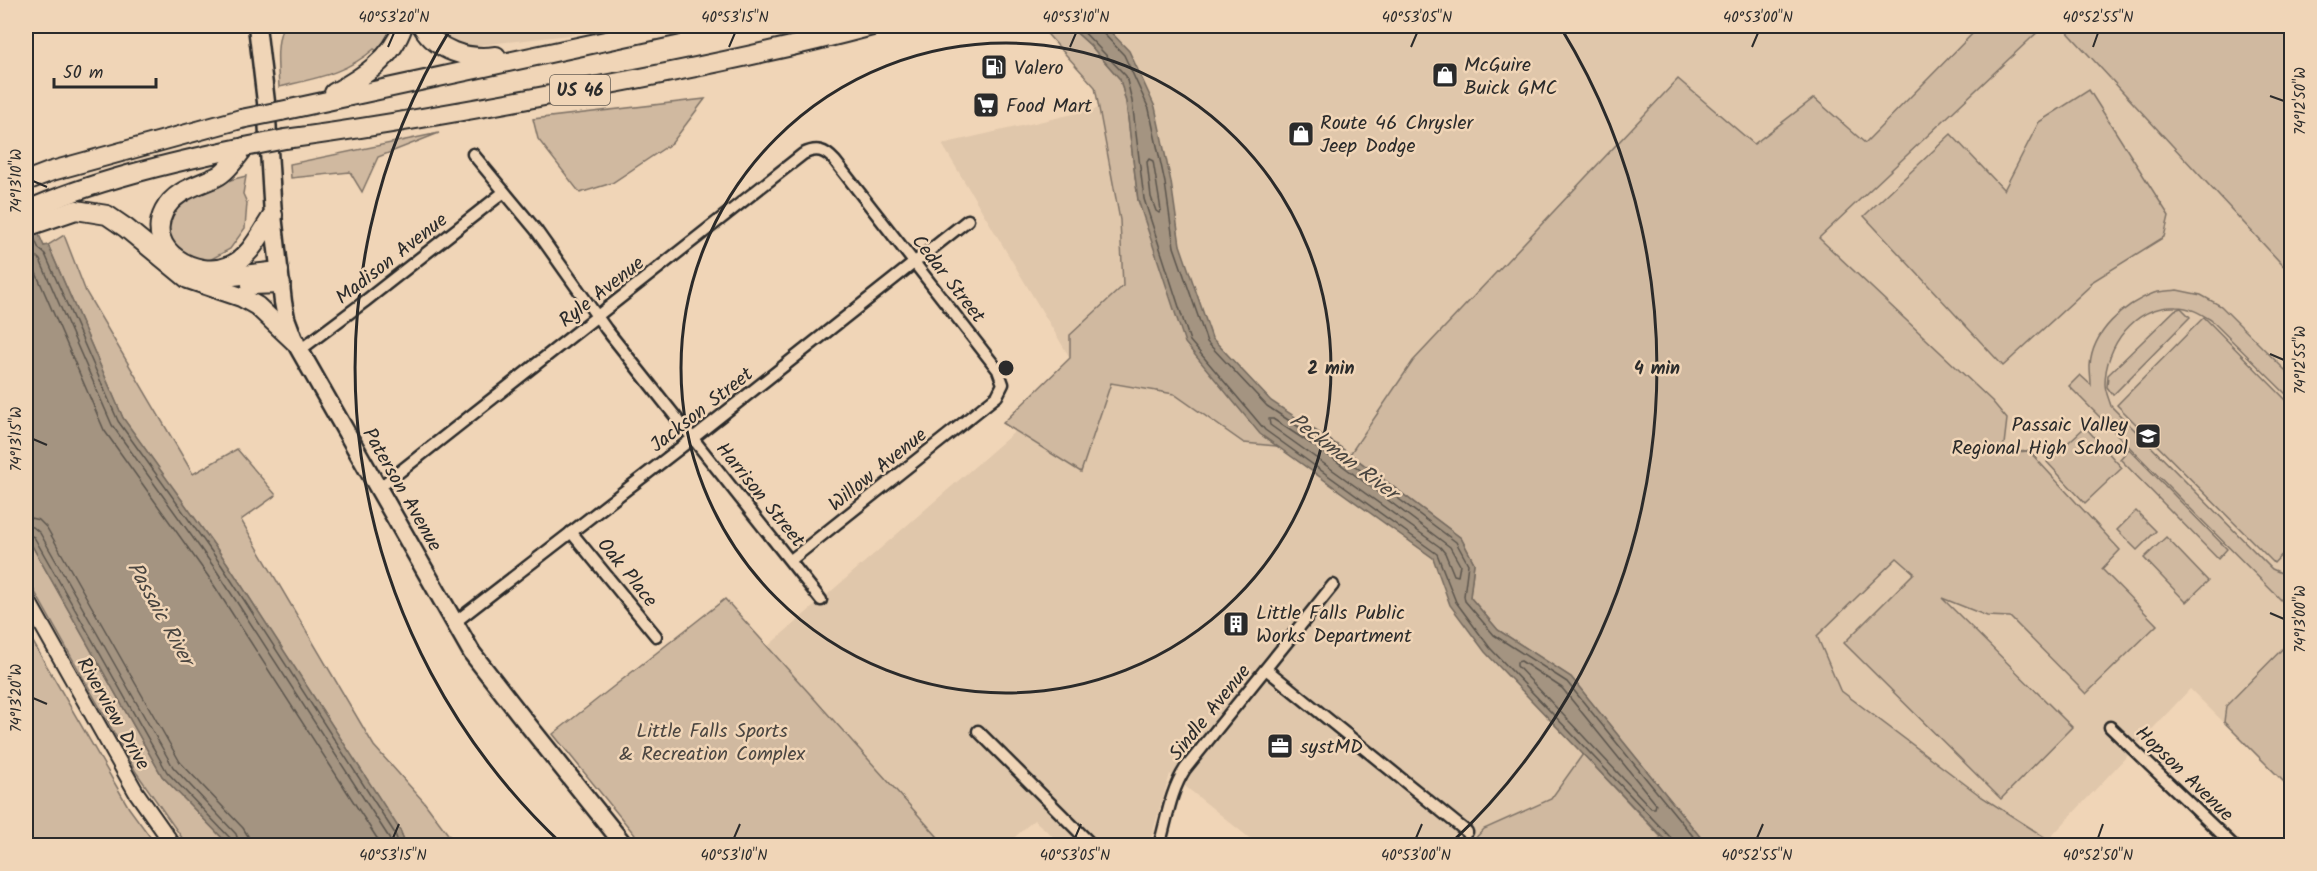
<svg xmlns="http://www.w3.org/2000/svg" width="2317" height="871" font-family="Kalam,sans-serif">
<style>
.built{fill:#e0c7ab}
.green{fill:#d0b9a0;stroke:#7e7266;stroke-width:1.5}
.water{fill:#a49481;stroke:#746a5f;stroke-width:1.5}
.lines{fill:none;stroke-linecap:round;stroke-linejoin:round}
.shore{stroke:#5b554d;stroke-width:1.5}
.minor-casing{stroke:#2b2b2b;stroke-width:15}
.tertiary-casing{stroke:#2b2b2b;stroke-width:18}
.secondary-casing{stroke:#2b2b2b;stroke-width:21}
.trunk-casing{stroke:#2b2b2b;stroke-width:22}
.minor{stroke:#f0d5b7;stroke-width:10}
.tertiary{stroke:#f0d5b7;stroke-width:14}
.secondary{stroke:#f0d5b7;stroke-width:16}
.trunk{stroke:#f0d5b7;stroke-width:18}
.trunk-bridge-casing{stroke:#2b2b2b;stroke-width:22;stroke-linecap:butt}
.trunk-bridge{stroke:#f0d5b7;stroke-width:18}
.ticks{fill:none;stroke:#2b2b2b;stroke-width:2}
.ring{fill:none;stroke:#2b2b2b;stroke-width:3}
.labels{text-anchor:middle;stroke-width:5;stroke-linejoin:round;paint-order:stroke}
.shield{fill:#f0d5b7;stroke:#665e55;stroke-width:1.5}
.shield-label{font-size:18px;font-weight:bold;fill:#2b2b2b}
.poi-label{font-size:20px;fill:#2b2b2b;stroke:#f0d5b7;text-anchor:start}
.street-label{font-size:20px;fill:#2b2b2b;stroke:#f0d5b7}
.park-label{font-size:20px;fill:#4c4742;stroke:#f0d5b7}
.water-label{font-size:21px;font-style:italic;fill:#494540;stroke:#f0d5b7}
.centre{fill:#2b2b2b;stroke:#f0d5b7;stroke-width:3}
.ring-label{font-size:18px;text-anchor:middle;font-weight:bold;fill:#2b2b2b;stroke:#f0d5b7;stroke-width:5;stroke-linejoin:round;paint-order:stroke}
.neatline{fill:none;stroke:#2b2b2b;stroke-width:2}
.ticks-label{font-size:15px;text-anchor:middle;fill:#2b2b2b}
</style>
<rect width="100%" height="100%" fill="#f0d5b7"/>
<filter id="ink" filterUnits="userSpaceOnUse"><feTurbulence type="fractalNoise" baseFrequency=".0167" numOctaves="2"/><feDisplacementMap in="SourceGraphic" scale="12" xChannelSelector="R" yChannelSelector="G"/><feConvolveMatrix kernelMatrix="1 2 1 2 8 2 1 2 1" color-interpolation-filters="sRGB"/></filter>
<g filter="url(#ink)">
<g class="built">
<path d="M438 26H614L569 35 471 46 445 37Z"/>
<path d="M1105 26H1980L1865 143 1814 98 1754 144 1678 80 1413 361 1350 454 1271 401 1212 338 1180 245 1171 182 1129 51Z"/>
<path d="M2044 26H2062L2291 274V789L2190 689 2049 839 1982 797 1841 690 1817 636 1897 557 2007 420 1992 401 1818 238Z"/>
<path d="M1126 102 1138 200 1260 434 1433 558 1450 605 1485 652 1583 754 1551 799 1484 829 1468 845H1258L1170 774 1149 845H1063L1034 820 1006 845H945L767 647 1065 388 1070 358 942 144Z"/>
</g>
<g class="green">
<path d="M283 26H393L387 41 377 51 374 49C345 74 316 78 279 87 278 67 275 45 283 26Z"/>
<path d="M1040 26H1069L1090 45 1120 79 1126 102 1138 200 1250 421 1277 446 1244 443 1174 394 1111 383 1081 472 1003 423 1070 358V335L1123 286 1120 220 1095 87Z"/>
<path d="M1980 26H2044L1819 238 1992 401 2007 419 2003 453 2029 451 2120 550 2102 569 2157 625 2086 694 2010 617 1987 616 1942 598 2072 727 2001 799 1844 643 1914 573 1897 558 1817 636 1840 690 1982 797 2057 845H1712L1701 838 1571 677 1498 630 1470 597 1474 563 1461 538 1350 454 1413 361 1678 79 1754 144 1814 98 1865 143Z"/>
<path d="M2062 26H2291V274Z"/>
<path d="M2089 90 2169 216 2164 237 2090 283 2091 285 2003 366 1864 216 1951 134 2004 190 2039 122Z"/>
<path d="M705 99 672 143 612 183 580 193 538 139 533 119Z"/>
<path d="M439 133 378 157 362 192 350 172 291 178 290 164Z"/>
<path d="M246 176 243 194 247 203 245 228 230 249 206 262 178 252 166 238C168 231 169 222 173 215 187 188 219 183 246 176Z"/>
<path d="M64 235 86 292 193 474 237 449 276 495 241 520 374 746 424 802 456 845H406L400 830 227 563 123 418 48 245Z"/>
<path d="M2177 290 2201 295 2221 306 2291 376V399L2211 320C2200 313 2190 307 2176 307 2135 305 2105 346 2105 384 2105 391 2109 399 2111 406L2272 569 2291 577V598L2285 604 2069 386 2080 375 2091 385C2091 379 2090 372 2090 366 2092 332 2124 304 2154 293 2161 291 2170 291 2177 290Z"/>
<path d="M2181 308 2190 317 2113 395 2107 387 2108 375 2175 310Z"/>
<path d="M2204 317 2291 405V545L2274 563 2117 405Z"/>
<path d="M2085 427 2122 468 2085 503 2047 462Z"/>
<path d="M2129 449 2227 549 2218 559 2120 459Z"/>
<path d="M2136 511 2156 531 2137 550 2117 530Z"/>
<path d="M26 535 162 776 229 845H187L136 772 26 576Z"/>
<path d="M2166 537 2208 581 2186 602 2144 558Z"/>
<path d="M725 599 945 845H643L553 734Z"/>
<path d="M26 630 129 808 156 845H26Z"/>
<path d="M2291 640V789L2224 722 2226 706Z"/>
<path d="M1583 754 1661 837 1653 846H1468L1484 829 1551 799Z"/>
</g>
<g class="water">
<path d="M1069 26H1105L1129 51 1155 107 1171 182 1180 245 1212 338 1271 401 1339 446 1461 538 1474 563 1470 597 1498 630 1571 677 1701 838 1712 845H1670L1485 652 1450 605 1433 558 1260 434 1185 343 1138 200 1126 102 1120 79 1090 45Z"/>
<path d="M26 205 44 246 48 245 123 418 227 563 400 830 406 845H229L162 776 26 535Z"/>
</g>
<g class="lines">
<g class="shore">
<path d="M1078 26 1126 76 1132 101 1144 199 1190 341 1265 430 1437 554 1456 602 1490 648 1672 839 1674 846"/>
<path d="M1101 26 1102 32 1124 55 1149 109 1165 183 1174 247 1207 342 1267 406 1335 451 1456 542 1468 564 1464 596 1465 601 1494 635 1567 682 1701 846"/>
<path d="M1149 159 1153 161 1161 210 1159 213 1156 211 1151 197 1147 162Z"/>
<path d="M33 236 39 249 45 254 118 421 222 566 394 832 400 846"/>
<path d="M26 238 32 252 40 260 112 425 216 570 388 836 392 846"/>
<path d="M26 259 33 266 104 430 208 576 382 846"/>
<path d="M1269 419H1273L1331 457 1450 547 1460 565 1458 576 1454 575 1445 553 1440 547 1270 425Z"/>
<path d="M26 517 39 520 47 528 180 762 243 828 248 836 249 846"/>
<path d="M26 526 33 527 40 533 173 767 236 834 240 846"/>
<path d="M26 534 34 537 167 772 231 839 232 846"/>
<path d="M1521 661 1562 688 1656 804 1655 808H1651L1635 791 1517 666V662Z"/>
</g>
<defs>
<g id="minor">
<path d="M473 154 536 230 606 329 821 600"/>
<path d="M300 350 364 302 504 192"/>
<path d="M379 488 803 154C817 147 825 150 835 161L998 370 1003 384 997 396 791 560"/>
<path d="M571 532 656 636"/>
<path d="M454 623 693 438 968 220"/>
<path d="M1266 669 1467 832"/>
<path d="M2110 727 2234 846"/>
<path d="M978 731 1093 846"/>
<path d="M1159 846C1167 819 1170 792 1185 769L1333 585"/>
</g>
<path id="tertiary" d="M26 597 136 792 174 846"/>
<path id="secondary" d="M257 26 266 102 273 215 283 302 286 318 295 342 472 653 521 716 625 846"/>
<g id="trunk">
<path d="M422 26C437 51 467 60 496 56"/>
<path d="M334 93C363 77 392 59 403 26"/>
<path d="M281 111 675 26"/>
<path d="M285 139C376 127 465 111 555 94 661 75 767 54 872 26"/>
<path d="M245 147C237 156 227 172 216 177 197 186 175 190 164 211 144 250 196 280 229 266 250 258 261 233 273 215"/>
<path d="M26 181 52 171 241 119"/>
<path d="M26 211C92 181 173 162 245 147"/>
<path d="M26 227 76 210 107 215 126 228 188 279 241 297 257 306 295 342"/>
<path d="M216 274 233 276 279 271"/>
<path d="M251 285 281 284"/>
</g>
</defs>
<use href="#minor" class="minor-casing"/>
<use href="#tertiary" class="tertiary-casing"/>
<use href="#secondary" class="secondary-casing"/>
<use href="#trunk" class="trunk-casing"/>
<use href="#minor" class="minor"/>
<use href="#tertiary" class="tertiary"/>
<use href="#secondary" class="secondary"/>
<use href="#trunk" class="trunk"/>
<defs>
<g id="trunk-bridge">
<path d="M241 119 281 111"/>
<path d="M245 147 285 139"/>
</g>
</defs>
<use href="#trunk-bridge" class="trunk-bridge-casing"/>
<use href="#trunk-bridge" class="trunk-bridge"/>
</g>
</g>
<path class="ticks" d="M388 47 394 33M729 47 735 33M1070 47 1076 33M1411 47 1417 33M1752 47 1758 33M2093 47 2098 33M2270 96 2284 101M33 181 47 187M2270 354 2284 360M33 439 47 445M2270 613 2284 619M33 698 47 704M393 838 399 824M734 838 740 824M1075 838 1081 824M1416 838 1422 824M1757 838 1763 824M2098 838 2103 824"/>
<g class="ring">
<circle cx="1006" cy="368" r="325"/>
<path d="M562 844A651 651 0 0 1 451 28M1561 28A651 651 0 0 1 1450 844"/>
</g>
<defs>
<symbol id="fuel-square" viewBox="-11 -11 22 22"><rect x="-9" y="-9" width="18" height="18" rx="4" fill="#2b2b2b" stroke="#f0d5b7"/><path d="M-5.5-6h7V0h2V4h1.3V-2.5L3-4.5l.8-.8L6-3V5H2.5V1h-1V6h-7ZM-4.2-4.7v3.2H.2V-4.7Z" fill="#fff"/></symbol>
<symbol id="shop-square" viewBox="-11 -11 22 22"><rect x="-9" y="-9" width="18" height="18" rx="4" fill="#2b2b2b" stroke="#f0d5b7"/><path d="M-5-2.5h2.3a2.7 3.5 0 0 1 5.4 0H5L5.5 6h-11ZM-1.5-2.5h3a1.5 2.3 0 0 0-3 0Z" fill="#fff"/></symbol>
<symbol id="supermarket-square" viewBox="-11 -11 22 22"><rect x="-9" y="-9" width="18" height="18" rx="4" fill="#2b2b2b" stroke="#f0d5b7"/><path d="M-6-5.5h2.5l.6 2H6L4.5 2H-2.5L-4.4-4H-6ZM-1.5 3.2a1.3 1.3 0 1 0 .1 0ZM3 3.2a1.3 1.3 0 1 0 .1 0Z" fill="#fff"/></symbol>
<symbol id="school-square" viewBox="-11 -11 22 22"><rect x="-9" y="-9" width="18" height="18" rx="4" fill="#2b2b2b" stroke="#f0d5b7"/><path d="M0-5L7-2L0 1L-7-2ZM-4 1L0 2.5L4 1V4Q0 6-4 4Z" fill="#fff"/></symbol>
<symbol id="building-square" viewBox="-11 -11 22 22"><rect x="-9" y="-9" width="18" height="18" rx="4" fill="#2b2b2b" stroke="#f0d5b7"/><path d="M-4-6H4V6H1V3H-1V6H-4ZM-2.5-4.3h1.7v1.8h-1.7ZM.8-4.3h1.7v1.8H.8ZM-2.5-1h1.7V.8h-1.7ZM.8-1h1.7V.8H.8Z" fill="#fff"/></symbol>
<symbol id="office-square" viewBox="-11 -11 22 22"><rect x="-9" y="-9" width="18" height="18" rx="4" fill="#2b2b2b" stroke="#f0d5b7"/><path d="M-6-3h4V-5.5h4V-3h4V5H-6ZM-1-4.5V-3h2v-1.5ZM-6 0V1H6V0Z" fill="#fff"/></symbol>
</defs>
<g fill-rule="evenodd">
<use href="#fuel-square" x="979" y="52" width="30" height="30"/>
<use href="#shop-square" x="1430" y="60" width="30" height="30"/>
<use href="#supermarket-square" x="971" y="90" width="30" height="30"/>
<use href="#shop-square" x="1286" y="119" width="30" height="30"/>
<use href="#school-square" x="2133" y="421" width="30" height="30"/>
<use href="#building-square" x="1221" y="609" width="30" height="30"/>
<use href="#office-square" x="1265" y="731" width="30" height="30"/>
</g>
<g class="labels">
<rect class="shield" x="550" y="75" width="60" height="30" rx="4.5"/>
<g class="shield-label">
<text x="580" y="96">US 46</text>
</g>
<g class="poi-label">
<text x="1464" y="71">McGuire<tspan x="1464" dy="23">Buick GMC</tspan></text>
<text x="1014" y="74">Valero</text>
<text x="1006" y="112">Food Mart</text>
<text x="1320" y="129">Route 46 Chrysler<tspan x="1320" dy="23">Jeep Dodge</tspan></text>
<text x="2128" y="431" text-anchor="end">Passaic Valley<tspan x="2128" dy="23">Regional High School</tspan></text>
<text x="1256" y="619">Little Falls Public<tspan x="1256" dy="23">Works Department</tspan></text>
<text x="1300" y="753">systMD</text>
</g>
<g class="street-label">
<text transform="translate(391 258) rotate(-38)" y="7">Madison Avenue</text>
<text transform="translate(949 278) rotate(52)" y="7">Cedar Street</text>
<text transform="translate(601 291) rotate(-38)" y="7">Ryle Avenue</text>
<text transform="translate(701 409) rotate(-38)" y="7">Jackson Street</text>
<text transform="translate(877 469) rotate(-39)" y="7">Willow Avenue</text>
<text transform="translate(403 489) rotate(60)" y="7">Paterson Avenue</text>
<text transform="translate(761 494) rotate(51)" y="7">Harrison Street</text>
<text transform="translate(628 572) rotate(51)" y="7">Oak Place</text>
<text transform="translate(1209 712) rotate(-51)" y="7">Sindle Avenue</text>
<text transform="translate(114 713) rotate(60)" y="7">Riverview Drive</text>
<text transform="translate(2185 773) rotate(44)" y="7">Hopson Avenue</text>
</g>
<g class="park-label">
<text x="712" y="737">Little Falls Sports<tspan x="712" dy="23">&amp; Recreation Complex</tspan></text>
</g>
<g class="water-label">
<text transform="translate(1344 456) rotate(37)" y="7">Peckman River</text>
<text transform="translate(161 613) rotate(61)" y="7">Passaic River</text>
</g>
</g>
<circle cx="1006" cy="368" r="9" class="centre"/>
<g class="ring-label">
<text x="1331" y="374">2 min</text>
<text x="1657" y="374">4 min</text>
</g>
<rect width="2317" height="871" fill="none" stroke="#f0d5b7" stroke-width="66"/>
<path d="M54 78v9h102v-9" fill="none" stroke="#2b2b2b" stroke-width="3"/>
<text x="63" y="78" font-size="18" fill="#2b2b2b" stroke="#f0d5b7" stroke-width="4.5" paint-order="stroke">50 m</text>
<rect x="33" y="33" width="2251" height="805" class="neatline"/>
<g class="ticks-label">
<text x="394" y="22">40°53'20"N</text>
<text x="735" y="22">40°53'15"N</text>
<text x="1076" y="22">40°53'10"N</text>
<text x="1417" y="22">40°53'05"N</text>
<text x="1758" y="22">40°53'00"N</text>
<text x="2098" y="22">40°52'55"N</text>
<text transform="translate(2300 101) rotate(-90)" y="5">74°12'50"W</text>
<text transform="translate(16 181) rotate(-90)" y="5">74°13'10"W</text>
<text transform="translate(2300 360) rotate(-90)" y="5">74°12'55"W</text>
<text transform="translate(16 439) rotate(-90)" y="5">74°13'15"W</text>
<text transform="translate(2300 619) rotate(-90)" y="5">74°13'00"W</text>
<text transform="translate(16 698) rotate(-90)" y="5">74°13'20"W</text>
<text x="393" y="860">40°53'15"N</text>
<text x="734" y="860">40°53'10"N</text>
<text x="1075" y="860">40°53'05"N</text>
<text x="1416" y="860">40°53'00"N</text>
<text x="1757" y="860">40°52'55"N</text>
<text x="2098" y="860">40°52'50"N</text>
</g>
</svg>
